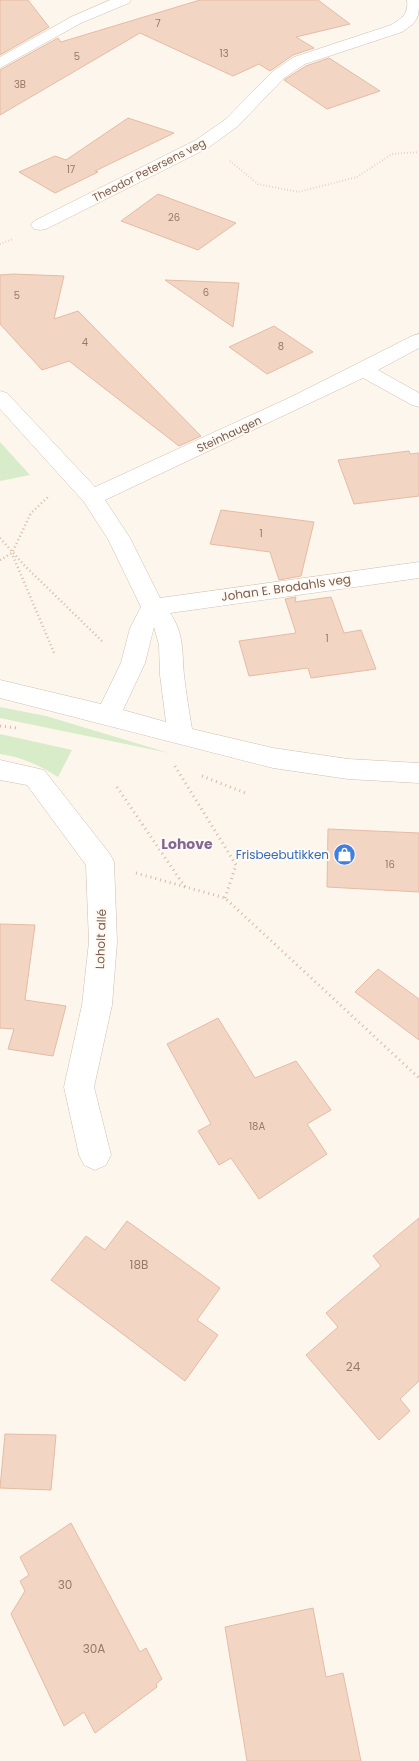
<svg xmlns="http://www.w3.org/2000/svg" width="419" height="1761" font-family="Poppins,sans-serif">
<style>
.green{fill:#d8ecc9}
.building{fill:#f3d5c3;stroke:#e6bba3}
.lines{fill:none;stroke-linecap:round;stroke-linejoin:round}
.minor-casing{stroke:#d1beb0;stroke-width:1}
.path-far2{stroke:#d9b8a5;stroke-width:2;stroke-dasharray:0.5 2.5;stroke-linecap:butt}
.path-far1{stroke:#d9b8a5;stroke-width:2.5;stroke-dasharray:1 3;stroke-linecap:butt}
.path{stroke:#d9b8a5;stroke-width:3;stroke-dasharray:1 4;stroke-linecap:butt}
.minor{fill:#fff;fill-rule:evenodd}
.labels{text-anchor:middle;stroke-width:4;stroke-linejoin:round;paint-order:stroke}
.number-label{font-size:10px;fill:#987a6a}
.far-street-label{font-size:11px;fill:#7a5c4d;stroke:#fffaf3}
.street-label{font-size:12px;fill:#7a5c4d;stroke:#fffaf3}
.shop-label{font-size:12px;fill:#366cbe;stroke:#fffaf3;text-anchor:end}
.near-number-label{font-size:12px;fill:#987a6a}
.neighbourhood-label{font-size:14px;font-weight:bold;fill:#846695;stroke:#fffaf3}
</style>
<rect width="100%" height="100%" fill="#fdf6ec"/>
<g class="green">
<path d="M0 442 30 475 0 481Z"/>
<path d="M0 707 46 716 169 753 0 718Z"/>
<path d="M0 734 72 750 58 777C40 765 21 757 0 754Z"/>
</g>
<g class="building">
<path d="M0 0H28L49 27 0 55Z"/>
<path d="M200 0H318L350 24 296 37 314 48 293 55 270 71 259 64 233 76 140 33 0 115V70L58 38 61 42Z"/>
<path d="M329 58 380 91 327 109 284 80 306 66Z"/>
<path d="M128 118 174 133 95 171 98 172 55 193 19 172 55 156 66 160Z"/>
<path d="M158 194 236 223 198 250 121 221Z"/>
<path d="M13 274 64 276 54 319 78 311 201 436 179 446 69 361 42 370 0 324V275Z"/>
<path d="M165 280 239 283 233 327Z"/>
<path d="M274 326 313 352 267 374 229 347Z"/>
<path d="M409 451 410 454 419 453V496L354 504 338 460Z"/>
<path d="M221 510 314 522 301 576 279 580 270 552 210 544Z"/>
<path d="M296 597 295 602 331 597 344 633 361 630 376 669 311 678 308 668 249 676 239 641 296 633 285 599Z"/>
<path d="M328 829 419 833V892L327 887Z"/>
<path d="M0 924 35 925 25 1000 66 1006 53 1056 8 1049 14 1029 0 1028Z"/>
<path d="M378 969 419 999V1040L355 992Z"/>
<path d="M218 1018 255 1078 296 1061 331 1110 307 1124 327 1154 259 1199 231 1158 219 1165 198 1131 211 1124 167 1044Z"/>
<path d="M419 1218V1381L400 1399 410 1411 379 1440 306 1355 338 1327 326 1313 381 1266 373 1256Z"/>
<path d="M127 1221 220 1288 197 1320 218 1335 185 1381 51 1280 86 1236 105 1250Z"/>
<path d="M5 1434 56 1435 51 1490 0 1488Z"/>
<path d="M71 1523 140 1652 146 1648 162 1679 156 1684 157 1687 95 1733 84 1712 64 1726 11 1614 25 1591 20 1581 29 1575 20 1557Z"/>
<path d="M313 1608 326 1677 343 1673 361 1761H247L225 1627Z"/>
</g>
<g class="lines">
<defs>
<g id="minor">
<path d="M110 0H131L129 3 81 23 0 68V57L71 17Z"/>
<path d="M407 0H419C419 19 418 21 402 32L305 64 284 78 238 126 208 148 46 229 40 230 34 229 31 225 34 221 196 140 226 119 273 71 294 57 391 25C402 18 409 14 407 0Z"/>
<path d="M419 334V348L378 370 419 393V407L412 405 363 378 105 500 130 538 160 598 419 562V578L170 613C184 633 182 652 184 675 186 693 189 711 192 729L273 748 348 759 419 763V783L348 779 273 768 0 698V680L101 704 121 663 130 628 141 607 108 539 84 502 0 409V391L7 393 95 487 291 397 412 336ZM154 627 159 645 160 675 166 722 123 710 145 663Z"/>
<path d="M0 760 44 770 110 854 114 862 117 942 112 1005 94 1087 111 1155 106 1165 95 1170 84 1165 79 1155 64 1087 82 1005 89 942 86 865 27 785 0 780Z"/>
</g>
</defs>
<use href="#minor" class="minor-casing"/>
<g class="path-far2">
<path d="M230 161 258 184 298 192 357 177 392 154 419 152"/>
<path d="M0 244 13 239"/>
</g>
<g class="path-far1">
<path d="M0 538 24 565 103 642"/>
<path d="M13 556 55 655"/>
<path d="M0 560 12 553 31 513 48 497"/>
</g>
<g class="path">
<path d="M0 726 17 728"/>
<path d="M175 766 236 865 225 898"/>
<path d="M202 776 248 794"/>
<path d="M117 787 185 887"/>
<path d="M136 873 225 898 419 1078"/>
</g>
<use href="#minor" class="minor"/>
</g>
<defs>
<symbol id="shop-disc" viewBox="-11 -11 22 22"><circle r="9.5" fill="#3f7fe0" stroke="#fffaf3"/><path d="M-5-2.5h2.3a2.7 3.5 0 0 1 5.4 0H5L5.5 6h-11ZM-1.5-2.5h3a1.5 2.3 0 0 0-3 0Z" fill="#fff"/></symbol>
</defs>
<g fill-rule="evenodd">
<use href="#shop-disc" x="332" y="842" width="25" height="25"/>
</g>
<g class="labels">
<g class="number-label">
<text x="158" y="27">7</text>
<text x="224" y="57">13</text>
<text x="77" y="60">5</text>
<text x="20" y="88">3B</text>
<text x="71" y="173">17</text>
<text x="174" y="221">26</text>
<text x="206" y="296">6</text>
<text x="17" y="299">5</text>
<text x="85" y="346">4</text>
<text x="281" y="350">8</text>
<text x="261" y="537">1</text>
<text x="327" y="642">1</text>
<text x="390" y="868">16</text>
<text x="257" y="1130">18A</text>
</g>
<g class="far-street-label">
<text transform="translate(149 170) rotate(-27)" y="4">Theodor Petersens veg</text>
<text transform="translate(229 434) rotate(-25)" y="4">Steinhaugen</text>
</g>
<g class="street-label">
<text transform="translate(286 588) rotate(-8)" y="4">Johan E. Brodahls veg</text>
<text transform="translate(101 939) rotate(-88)" y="4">Loholt allé</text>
</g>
<g class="shop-label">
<text x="329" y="859">Frisbeebutikken</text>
</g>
<g class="near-number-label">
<text x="139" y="1269">18B</text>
<text x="353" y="1371">24</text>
<text x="65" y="1589">30</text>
<text x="94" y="1653">30A</text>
</g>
<g class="neighbourhood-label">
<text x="187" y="849">Lohove</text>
</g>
</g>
</svg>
